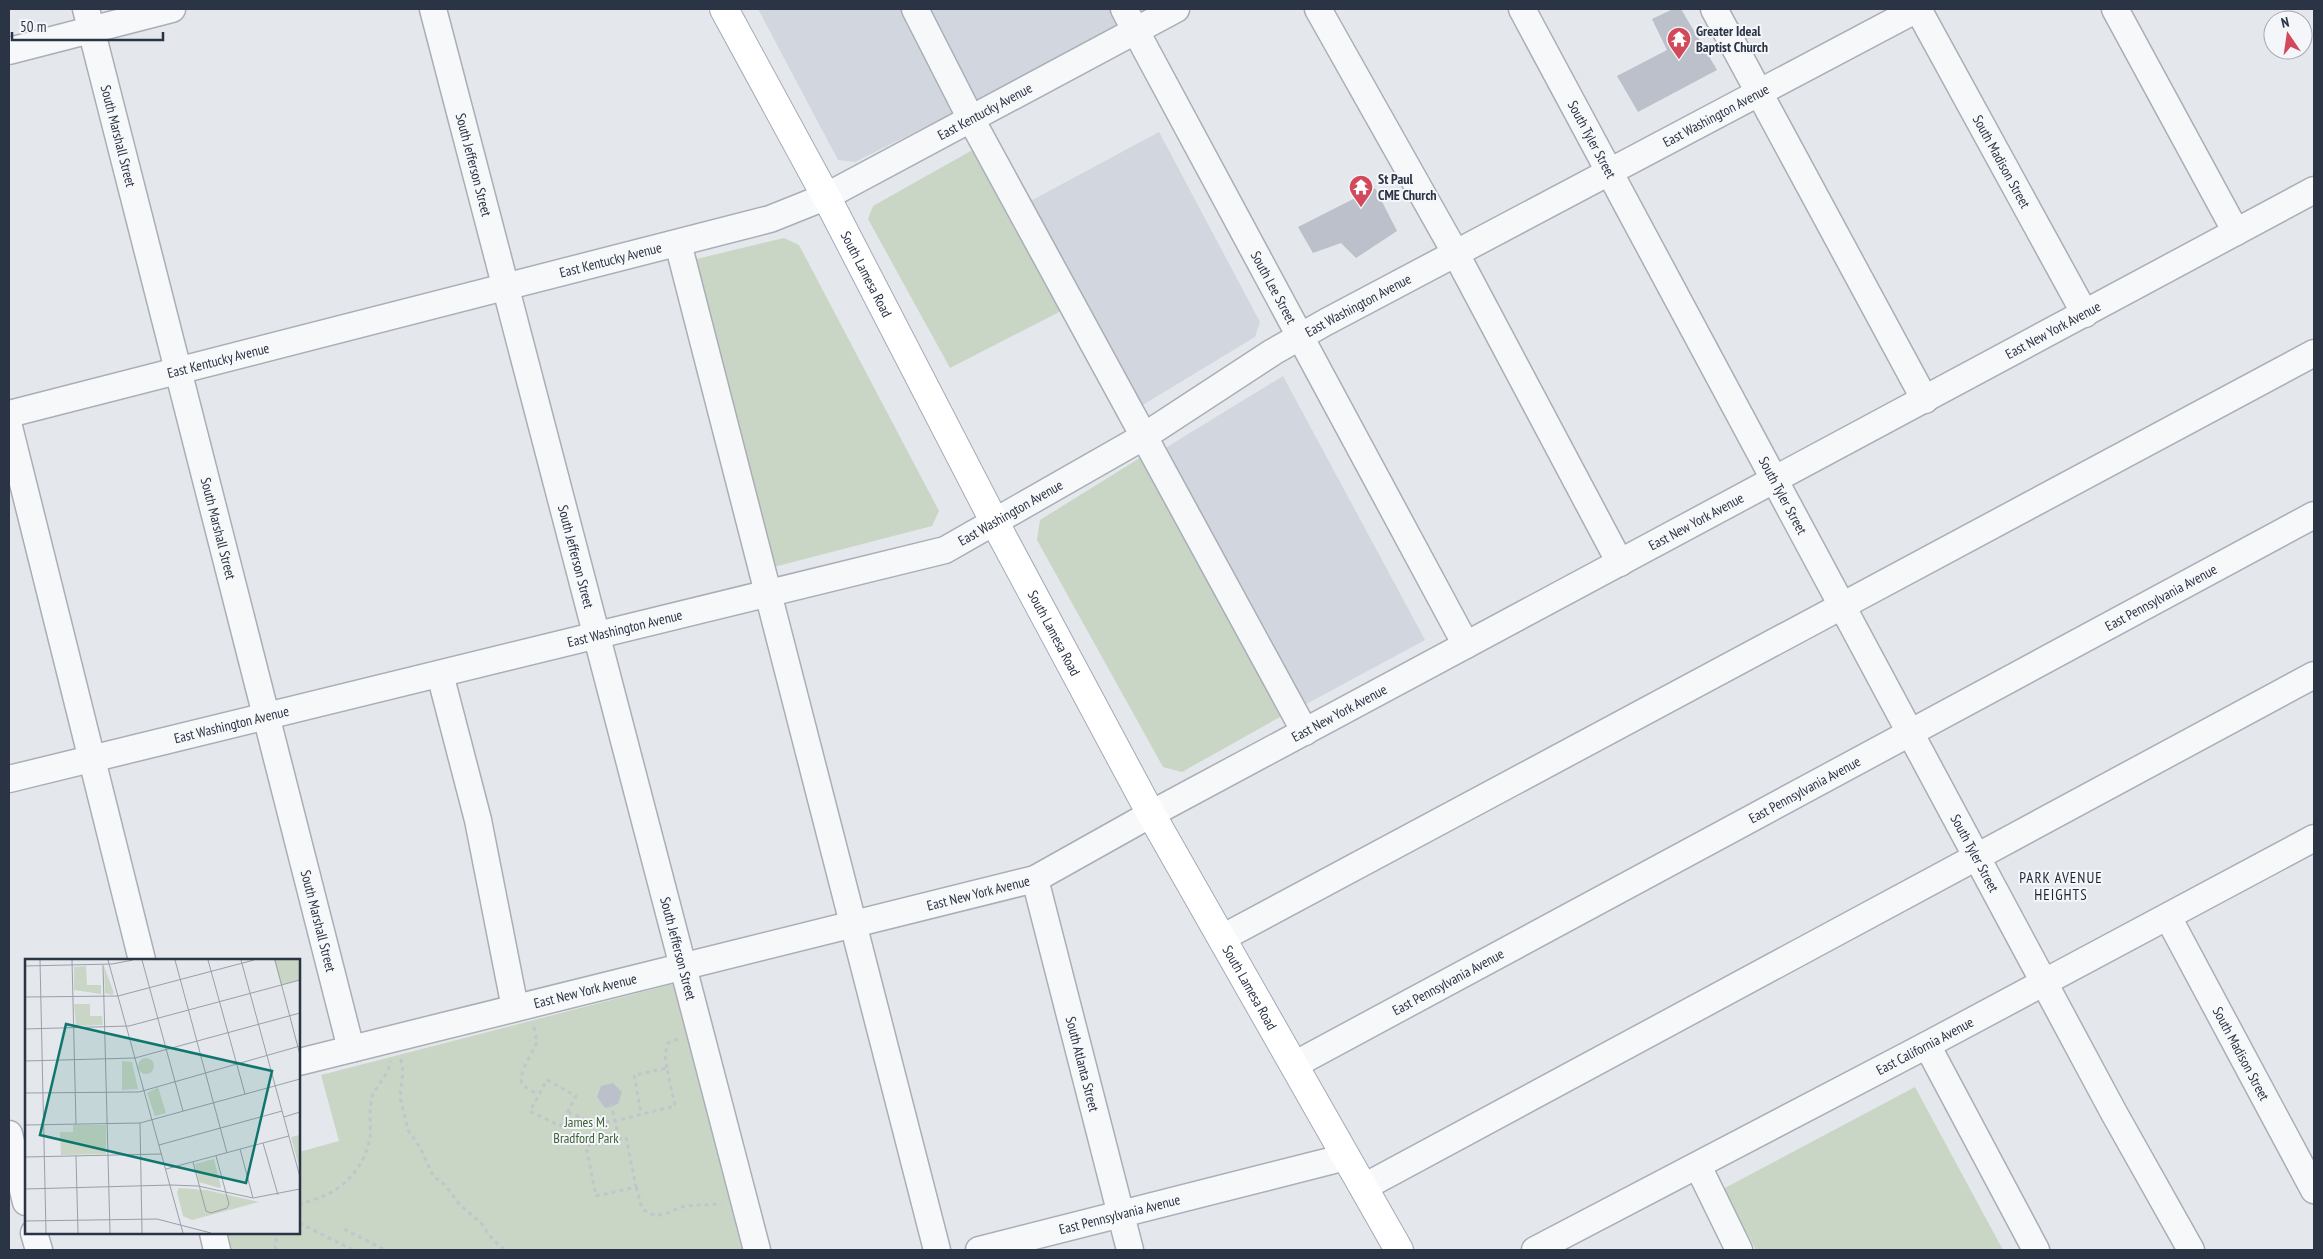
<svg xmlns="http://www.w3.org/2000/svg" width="2323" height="1259" font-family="'PT Sans Narrow',sans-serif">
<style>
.built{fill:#d2d6de}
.green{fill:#c9d6c5}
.building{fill:#bbc0ca}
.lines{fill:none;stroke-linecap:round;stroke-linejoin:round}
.minor-casing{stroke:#a9aeb7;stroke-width:29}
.major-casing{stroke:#a3abb8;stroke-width:30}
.path{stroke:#c2c5cb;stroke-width:3;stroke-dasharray:4 4;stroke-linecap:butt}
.minor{stroke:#f7f8fa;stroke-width:26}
.major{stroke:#fff;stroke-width:28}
.labels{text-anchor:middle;stroke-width:4;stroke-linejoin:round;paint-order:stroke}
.poi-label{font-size:14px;font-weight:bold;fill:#2b3445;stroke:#f4f6f9;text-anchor:start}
.street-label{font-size:14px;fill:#2b3445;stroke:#f4f6f9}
.park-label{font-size:14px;fill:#3f6138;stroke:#f4f6f9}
.neighbourhood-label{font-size:15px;letter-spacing:1px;fill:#1d2536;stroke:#f4f6f9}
.inset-road{fill:none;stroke:#9a9fa9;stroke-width:1}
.view{fill:#0f766e;fill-opacity:0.15;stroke:#0f766e;stroke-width:2.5}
.inset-edge{fill:none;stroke:#2b3445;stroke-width:2.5}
</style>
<rect width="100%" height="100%" fill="#e4e7ec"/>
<g class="built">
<path d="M758 9H1173L955 112 855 162 838 160Z"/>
<path d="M1159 132 1260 322 1255 337 1136 409 1025 204Z"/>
<path d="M1283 376 1425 640 1299 708 1162 450Z"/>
</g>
<g class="green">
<path d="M976 148 1065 309 950 368 868 219 873 206Z"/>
<path d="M784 238 799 245 939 511 932 526 766 569 688 261Z"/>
<path d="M1143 456 1287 713 1182 772 1163 767 1037 540 1040 520Z"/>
<path d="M673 984 742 1250H226L222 1233H299V1152L339 1141 321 1075Z"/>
<path d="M1915 1087 2003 1250H1756L1723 1189Z"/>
</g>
<g class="building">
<path d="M1673 9H1681L1717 70 1638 112 1617 76 1667 50 1652 19Z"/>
<path d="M1375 188 1397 231 1356 258 1341 243 1313 253 1298 227Z"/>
<path d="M613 1083 622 1092 618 1104 605 1108 597 1097 601 1086Z"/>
</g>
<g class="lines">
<defs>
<g id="minor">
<path id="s1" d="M86 9 351 1049"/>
<path id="s2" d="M433 9 757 1250"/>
<path d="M915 9 971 119 1305 732"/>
<path id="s3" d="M1124 9 1466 645"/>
<path d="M1318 9 1456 254 1620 563"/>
<path id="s4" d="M1522 9 2114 1113 2191 1250"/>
<path d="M1714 9 1925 400"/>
<path id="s5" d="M1918 9 2085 314"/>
<path d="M2115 9 2236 232"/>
<path d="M9 51 172 9"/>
<path d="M678 243C763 579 852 914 937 1250"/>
<path id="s6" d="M9 414 770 219 825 197 1176 9"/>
<path d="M9 427 142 960"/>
<path d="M440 674 478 820 515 1008"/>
<path id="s7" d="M9 779 945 550 1143 437 1273 352 1326 322 1917 9"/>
<path id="s8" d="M1035 879 1130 1250"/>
<path id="s9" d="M2168 917 2314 1190"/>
<path d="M1222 938 2314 353"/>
<path d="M1927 1045 2036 1250"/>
<path id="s10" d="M299 1062 1035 879 1151 814 2314 190"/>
<path id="s11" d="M1294 1065 2314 515"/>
<path d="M9 1134 26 1202"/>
<path d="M1698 1166 1739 1250"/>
<path d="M1364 1187 2314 675"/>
<path d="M34 1233 39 1250"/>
<path d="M213 1233 217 1250"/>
<path id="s12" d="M979 1250 1346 1157"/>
<path id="s13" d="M1535 1250 1927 1045 2314 838"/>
</g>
<g id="major">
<path id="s14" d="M724 9 829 202 994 521 1151 814 1399 1250"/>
</g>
</defs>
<use href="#minor" class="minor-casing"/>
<use href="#major" class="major-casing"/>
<g class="path">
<path d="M534 1027 537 1042C534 1051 517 1075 522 1083 525 1088 534 1092 538 1095"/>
<path d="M401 1059 403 1072 400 1097 408 1130 421 1149 433 1176 445 1185 460 1205 481 1223 493 1240 505 1250"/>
<path d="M667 1068 665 1055 668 1043 680 1038"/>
<path d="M547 1080 576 1096 560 1126 530 1111Z"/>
<path d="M568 1112 593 1123 615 1121 611 1104"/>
<path d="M626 1137 636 1187 596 1196 586 1146Z"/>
<path d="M619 1138 615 1121 675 1106 667 1068 634 1075 641 1113"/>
<path d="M636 1187 642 1208C658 1223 669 1210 686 1206 697 1204 709 1206 721 1203"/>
<path d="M299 1205C308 1201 319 1199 328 1194 350 1183 366 1162 370 1137 371 1126 369 1114 371 1102 373 1086 389 1078 390 1061"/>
<path d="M299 1223 353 1250"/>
<path d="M344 1229 385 1250"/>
<path d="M275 1250 277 1233"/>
</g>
<use href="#minor" class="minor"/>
<use href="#major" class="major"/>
</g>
<defs>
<symbol id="temple-pin" viewBox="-11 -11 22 30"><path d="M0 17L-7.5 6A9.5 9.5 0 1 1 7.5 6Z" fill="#d1495b" stroke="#f4f6f9"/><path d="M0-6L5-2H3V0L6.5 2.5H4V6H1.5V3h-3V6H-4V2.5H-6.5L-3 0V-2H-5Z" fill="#fff"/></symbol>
</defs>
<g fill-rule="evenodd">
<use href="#temple-pin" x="1665" y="25" width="28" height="38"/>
<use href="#temple-pin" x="1347" y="173" width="28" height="38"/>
</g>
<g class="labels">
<g class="poi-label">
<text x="1696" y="36">Greater Ideal<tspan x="1696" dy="16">Baptist Church</tspan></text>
<text x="1378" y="184">St Paul<tspan x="1378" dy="16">CME Church</tspan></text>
</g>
<g class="street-label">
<text dy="5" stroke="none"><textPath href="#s6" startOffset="1026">East Kentucky Avenue</textPath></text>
<text dy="5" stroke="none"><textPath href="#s7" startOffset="1849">East Washington Avenue</textPath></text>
<text dy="5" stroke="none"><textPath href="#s1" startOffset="131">South Marshall Street</textPath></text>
<text dy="5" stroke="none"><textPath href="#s4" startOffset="148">South Tyler Street</textPath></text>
<text dy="5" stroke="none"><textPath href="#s5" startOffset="174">South Madison Street</textPath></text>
<text dy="5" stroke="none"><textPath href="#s2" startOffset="161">South Jefferson Street</textPath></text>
<text dy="5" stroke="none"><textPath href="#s6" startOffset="621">East Kentucky Avenue</textPath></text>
<text dy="5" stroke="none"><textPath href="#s14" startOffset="301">South Lamesa Road</textPath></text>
<text dy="5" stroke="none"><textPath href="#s3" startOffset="316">South Lee Street</textPath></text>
<text dy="5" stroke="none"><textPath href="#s7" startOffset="1444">East Washington Avenue</textPath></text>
<text dy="5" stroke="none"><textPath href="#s10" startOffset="1915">East New York Avenue</textPath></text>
<text dy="5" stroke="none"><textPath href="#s6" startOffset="216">East Kentucky Avenue</textPath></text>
<text dy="5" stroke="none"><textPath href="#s4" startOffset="552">South Tyler Street</textPath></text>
<text dy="5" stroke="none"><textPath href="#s7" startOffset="1039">East Washington Avenue</textPath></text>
<text dy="5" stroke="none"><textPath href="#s10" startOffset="1510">East New York Avenue</textPath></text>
<text dy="5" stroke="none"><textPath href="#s1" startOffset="536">South Marshall Street</textPath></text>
<text dy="5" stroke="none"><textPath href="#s2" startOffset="566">South Jefferson Street</textPath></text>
<text dy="5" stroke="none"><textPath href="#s11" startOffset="985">East Pennsylvania Avenue</textPath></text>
<text dy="5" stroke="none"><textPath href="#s7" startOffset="634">East Washington Avenue</textPath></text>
<text dy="5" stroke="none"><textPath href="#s14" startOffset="706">South Lamesa Road</textPath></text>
<text dy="5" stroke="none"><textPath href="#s10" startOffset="1105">East New York Avenue</textPath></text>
<text dy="5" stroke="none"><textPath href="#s7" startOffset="229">East Washington Avenue</textPath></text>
<text dy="5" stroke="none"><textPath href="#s11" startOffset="580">East Pennsylvania Avenue</textPath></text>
<text dy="5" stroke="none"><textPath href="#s4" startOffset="958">South Tyler Street</textPath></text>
<text dy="5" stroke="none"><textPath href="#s10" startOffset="700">East New York Avenue</textPath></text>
<text dy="5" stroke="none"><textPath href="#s1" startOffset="941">South Marshall Street</textPath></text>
<text dy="5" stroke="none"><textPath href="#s2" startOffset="971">South Jefferson Street</textPath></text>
<text dy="5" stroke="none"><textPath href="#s11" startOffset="175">East Pennsylvania Avenue</textPath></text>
<text dy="5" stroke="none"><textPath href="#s14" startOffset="1111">South Lamesa Road</textPath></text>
<text dy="5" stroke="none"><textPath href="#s10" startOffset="295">East New York Avenue</textPath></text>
<text dy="5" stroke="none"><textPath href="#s13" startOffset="440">East California Avenue</textPath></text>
<text dy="5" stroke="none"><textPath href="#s9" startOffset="155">South Madison Street</textPath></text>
<text dy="5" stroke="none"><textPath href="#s8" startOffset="191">South Atlanta Street</textPath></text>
<text dy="5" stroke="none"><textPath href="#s12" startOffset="145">East Pennsylvania Avenue</textPath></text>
</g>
<g class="park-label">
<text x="586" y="1127">James M.<tspan x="586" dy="16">Bradford Park</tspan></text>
</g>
<g class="neighbourhood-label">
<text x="2061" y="883">PARK AVENUE<tspan x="2061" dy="17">HEIGHTS</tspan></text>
</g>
</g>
<g transform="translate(25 959)">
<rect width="275" height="275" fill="#e4e7ec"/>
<path d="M249 1H275V21L256 26ZM61 7 62 26H76V35L49 31V8ZM79 7 89 34 87 36 80 34ZM49 45H65V57H77L78 66 51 67ZM113 107a8 8 0 1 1 16 0a8 8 0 1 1-16 0ZM97 102 107 103 113 130 97 131ZM133 128 141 154 130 157 122 134ZM48 166H81V195L36 196 35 173H48ZM275 176V204H273L266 178ZM189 200 196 228 195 229 174 223 170 205ZM154 229 181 231 234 243 167 261 158 257 152 233Z" fill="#c9d6c5"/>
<path class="inset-road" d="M15 1 21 274M47 1 51 165M83 1 158 274M117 1 158 152M150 1 202 194M183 1 220 135M216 1 275 218M250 1 275 96M78 6 85 274M0 7 87 5 108 1M0 38 93 37 229 1M0 70 104 67 275 21M0 102 110 99 275 54M0 134 114 133 275 87M259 158 275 153M115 164 117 274M0 166 115 164 275 120M238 184 253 236M134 186 257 152M215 190 228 239M51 197 53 274M0 198 137 195M168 203 181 252 186 254 202 249 204 245 191 197M141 210 264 177M146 226 173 227 228 239 275 230M0 230 146 226M0 262 132 260 186 274"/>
<path class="view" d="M41 65 247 112 221 224 15 176Z"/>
<rect width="275" height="275" class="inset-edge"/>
</g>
<rect width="2323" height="1259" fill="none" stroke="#2b3445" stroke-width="20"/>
<g transform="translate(2288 35) rotate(347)"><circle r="24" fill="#f4f6f9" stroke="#a4a8b1"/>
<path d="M0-4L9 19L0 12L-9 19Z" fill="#d1495b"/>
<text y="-8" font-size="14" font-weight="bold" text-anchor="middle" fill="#2b3445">N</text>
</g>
<path d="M12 32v8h151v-8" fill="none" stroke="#2b3445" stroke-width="2.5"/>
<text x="20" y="32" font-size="15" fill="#2b3445" stroke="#f4f6f9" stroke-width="4" paint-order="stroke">50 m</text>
</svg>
